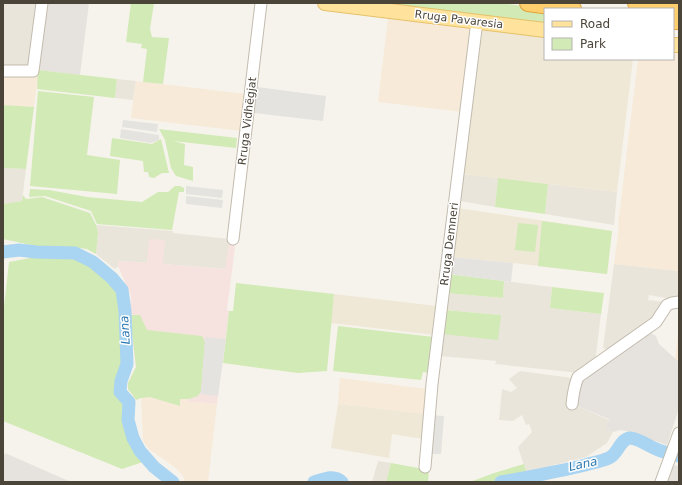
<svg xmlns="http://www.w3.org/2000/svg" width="682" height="485" font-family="'DejaVu Sans',sans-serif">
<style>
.residential{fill:#eae5da}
.commercial{fill:#f7ead8}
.industrial{fill:#e6e2dd}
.education{fill:#efe8d6}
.medical{fill:#f6e3e0}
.green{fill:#d2eab5}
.parking{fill:#e5e3e0}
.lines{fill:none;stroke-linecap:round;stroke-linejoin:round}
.river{stroke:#a9d4f2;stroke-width:13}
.minor-casing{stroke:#c2bbae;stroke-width:13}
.major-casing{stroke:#e6c16a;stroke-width:16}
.highway-casing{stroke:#e0a43c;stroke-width:18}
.minor{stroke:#fff;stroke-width:11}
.major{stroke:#ffe39c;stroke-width:14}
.highway{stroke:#ffcf6e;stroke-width:16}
.labels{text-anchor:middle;stroke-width:3;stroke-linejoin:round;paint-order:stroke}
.street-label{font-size:11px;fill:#4b4439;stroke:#fff}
.water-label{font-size:12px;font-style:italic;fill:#2e7ab2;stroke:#fff}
</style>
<rect width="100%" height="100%" fill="#f6f3ec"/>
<g class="residential">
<path d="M3 3H39L30 66 3 68Z"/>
<path d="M117 79 136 81 133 100 115 98Z"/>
<path d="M3 168 26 169 22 201 3 204Z"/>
<path d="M462 174 498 178 495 207 460 201Z"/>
<path d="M548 184 617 192 614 225 545 214Z"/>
<path d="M96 225 173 231V233L230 239 226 269 163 264 150 239 147 263 120 261 118 266 115 269 96 254 98 232Z"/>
<path d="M614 264 679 271V300H676L649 295 648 300 666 302 652 321 610 351 603 348Z"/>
<path d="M504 281 552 287 550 308 601 314 595 363 579 373 495 364 496 361 440 356 442 334 501 315 444 310 446 293 503 298Z"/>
<path d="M520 371 572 378 568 406H577L609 420 605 429 613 432 607 443 586 457 526 472 518 447 532 432 529 424 526 425 522 415 513 421 499 420 502 389 511 392 517 388 509 379Z"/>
<path d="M378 461 391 463 386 482H372Z"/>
</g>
<g class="commercial">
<path d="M388 18 473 27 463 112 378 102Z"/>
<path d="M673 51 679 52V271L614 264 619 225H618L638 59H673Z"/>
<path d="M3 74 38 76 34 107 3 105Z"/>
<path d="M136 81 246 94 242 131 131 118Z"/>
<path d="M679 326V362L675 358Z"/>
<path d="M340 378 427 389 425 414 338 404Z"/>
<path d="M150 397 180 406V399H189V402H195L217 404 208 482H186L182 475 176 468 149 449 143 441 141 398Z"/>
</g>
<g class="industrial">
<path d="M46 3H89L80 75 38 70Z"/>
<path d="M647 331 656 336 659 344 679 362V408L667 445 626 431 620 430 613 432 605 429 609 419 577 406 576 403 577 389 585 376Z"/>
<path d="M5 453 71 482H8L3 480V458Z"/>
<path d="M672 465 679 466V482H666Z"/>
</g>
<g class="education">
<path d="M479 29 545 36V59H633L617 192 462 174Z"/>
<path d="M457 208 612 231 607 274 513 263 451 257Z"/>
<path d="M334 294 437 306 434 335 331 323Z"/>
<path d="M338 404 425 414 423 439 392 434 389 458 331 448Z"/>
</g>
<path class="medical" d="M149 239 165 240 163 264 225 269 230 239H236L227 310 229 311 217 404 195 402 189 403 188 399H180V406L150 397 141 398 136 400 132 394 128 389V383L136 367 130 315 131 296 118 266 119 261 147 263Z"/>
<g class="green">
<path d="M131 3H154L150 29 152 37 169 38 163 84 143 82 147 49 141 48 142 44 126 42Z"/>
<path d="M397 3H500L531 7 545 10V24L396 6Z"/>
<path d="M38 70 117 79 115 98 37 89Z"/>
<path d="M38 91 94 97 87 155 120 160 117 194 30 186Z"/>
<path d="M3 105 34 107 26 169 3 168Z"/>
<path d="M159 129 237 138 236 148 173 141 185 144 184 165 193 167V181L176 176 171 168 165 140Z"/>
<path d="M112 138 152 144 161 139 169 173H162L154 178 149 177 148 172H144L143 161 110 156Z"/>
<path d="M498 178 548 184 545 214 495 207Z"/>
<path d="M175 186H180L184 188V192H179L172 230 97 224 91 211 45 196 29 197 30 189 49 190 87 197 142 202 158 192H168Z"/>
<path d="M23 195 26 199 42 197 90 213 96 225 98 232 96 254 87 249 72 247 55 249 45 248 3 239V204L22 201Z"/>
<path d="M542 221 612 231 607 274 538 266Z"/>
<path d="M518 223 538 225 535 252 515 250Z"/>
<path d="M58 257H74L90 265 102 274 114 285 120 293 121 305 124 362 117 391 126 403V419L130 438 136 450 143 462 122 469 3 421V316L9 262 30 258Z"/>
<path d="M448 274 504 281 503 298 446 293Z"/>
<path d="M236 283 334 294 327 371 298 373 223 363 229 311H233Z"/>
<path d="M552 287 604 293 601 314 550 308Z"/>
<path d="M444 310 501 315 498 340 442 334Z"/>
<path d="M130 315H140L147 330 202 336 205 342 201 391 198 396 189 399H180V406L150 397 141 398 136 400 132 394 128 389V383L136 367Z"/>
<path d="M338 326 434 337 430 373 423 372 421 380 333 371Z"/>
<path d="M391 463 429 470 428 482H386Z"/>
<path d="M524 464 526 472 492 482H470L494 473Z"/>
</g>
<g class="parking">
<path d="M257 87 326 96 323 121 254 113Z"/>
<path d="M123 120 158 124 157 132 122 127Z"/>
<path d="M121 129 159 135V140L151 143 120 138Z"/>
<path d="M186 186 223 190 222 198 186 194Z"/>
<path d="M186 196 223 200 222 208 186 204Z"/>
<path d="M451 257 513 263 511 282 448 274Z"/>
<path d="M205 337 226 339 218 396 201 394Z"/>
<path d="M432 415 444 416 441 454H428Z"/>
</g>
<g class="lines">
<g class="river">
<path d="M3 252 19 250 36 252 75 253 93 262 112 278 122 290 125 311 127 364 121 381 120 392 129 402 128 420 133 438 140 451 154 467 173 482"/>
<path d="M314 482C324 479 334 474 342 482"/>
<path d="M501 482C529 477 557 472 585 465 592 463 602 461 609 458 618 454 620 439 630 438 637 438 649 446 656 449 663 452 671 454 679 456"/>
</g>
<defs>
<g id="minor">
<path d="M3 71H33L42 3"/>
<path d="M233 239 261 3"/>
<path d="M572 404C573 395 574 386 578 377L656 322 667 305 672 303 679 302"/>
<path d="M425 467 432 384 477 21"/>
<path d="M661 482 679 433"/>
</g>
<g id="major">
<path d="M325 3 545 30"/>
<path d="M673 45H679"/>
</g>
<g id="highway">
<path d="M528 3 573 9"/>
<path d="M636 3 679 8"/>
<path d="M673 21H679"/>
</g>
</defs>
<use href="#minor" class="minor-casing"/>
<use href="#major" class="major-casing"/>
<use href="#highway" class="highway-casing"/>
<use href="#minor" class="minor"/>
<use href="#major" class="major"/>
<use href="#highway" class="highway"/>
</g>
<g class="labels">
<g class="street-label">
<text transform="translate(459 19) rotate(7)" y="4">Rruga Pavaresia</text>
<text transform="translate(247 121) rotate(-83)" y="4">Rruga Vidhëgjat</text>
<text transform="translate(449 244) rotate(-83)" y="4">Rruga Demneri</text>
</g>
<g class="water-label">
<text transform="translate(125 330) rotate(-93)" y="4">Lana</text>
<text transform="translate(583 464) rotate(-12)" y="4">Lana</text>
</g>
</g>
<rect width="682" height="485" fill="none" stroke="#4b4439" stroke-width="8"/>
<rect x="544" y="8" width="130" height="52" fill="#ffffff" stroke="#b7b4b0"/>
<rect x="552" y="21" width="20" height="6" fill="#ffe39c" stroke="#b7b4b0"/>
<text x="580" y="28" font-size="12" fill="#4b4439">Road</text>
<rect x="552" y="38" width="20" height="12" fill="#d2eab5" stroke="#b7b4b0"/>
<text x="580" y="48" font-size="12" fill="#4b4439">Park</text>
</svg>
